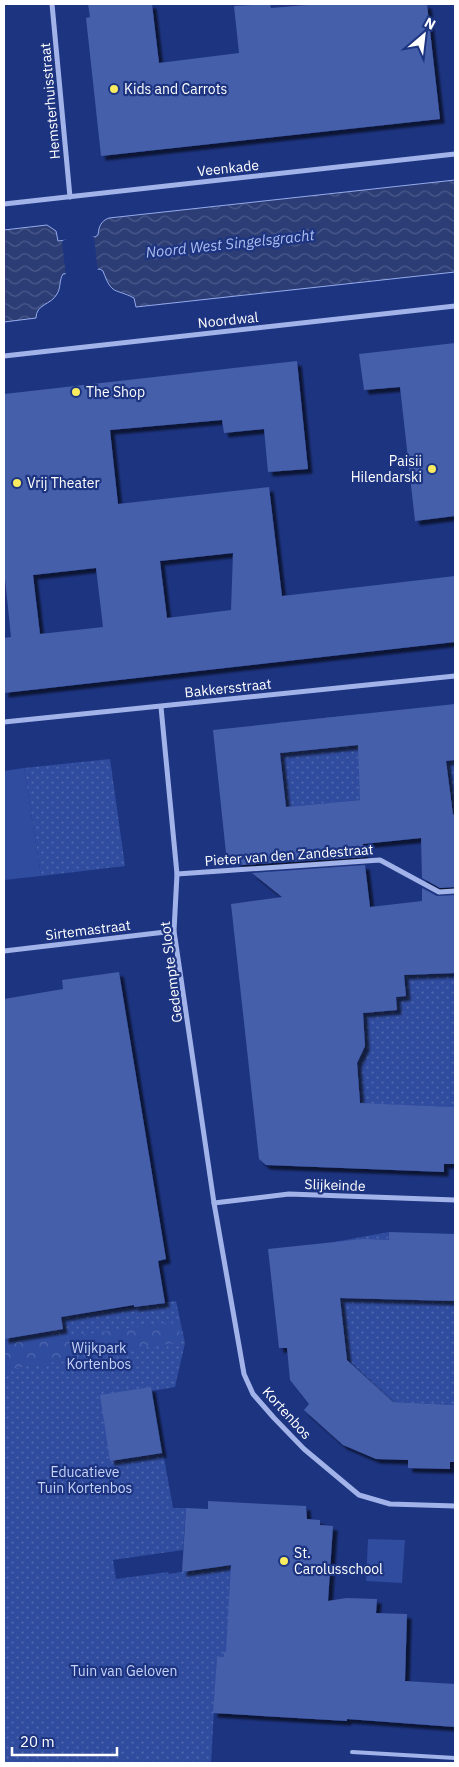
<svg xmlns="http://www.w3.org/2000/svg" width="459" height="1767" font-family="'IBM Plex Sans',sans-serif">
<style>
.green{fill:url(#green-dots)}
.forest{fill:url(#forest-crowns)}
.pitch{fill:#304c9f}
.water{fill:url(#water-waves);stroke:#95abeb}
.pier{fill:#1d3481}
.building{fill:#455eab;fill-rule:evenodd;filter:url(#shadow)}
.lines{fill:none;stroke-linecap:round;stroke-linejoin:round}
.lane{stroke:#a2b3e9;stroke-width:4}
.street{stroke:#a2b3e9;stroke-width:5}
.poi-dot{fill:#f9ec60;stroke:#1d3481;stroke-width:2}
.labels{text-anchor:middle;stroke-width:4.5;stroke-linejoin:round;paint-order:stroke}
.poi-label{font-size:14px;fill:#fff;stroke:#1d3481;text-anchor:start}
.street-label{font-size:14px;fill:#fff;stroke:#1d3481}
.park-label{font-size:14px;fill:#c6d2f7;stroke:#1d3481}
.water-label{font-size:15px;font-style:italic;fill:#adbef1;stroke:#1d3481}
</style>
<defs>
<pattern id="green-dots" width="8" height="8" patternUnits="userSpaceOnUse" patternTransform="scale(1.25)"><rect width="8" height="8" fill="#304c9f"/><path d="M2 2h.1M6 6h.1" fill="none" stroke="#4f67ad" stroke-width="1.8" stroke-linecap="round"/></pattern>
<pattern id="forest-crowns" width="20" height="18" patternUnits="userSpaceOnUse" patternTransform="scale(1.25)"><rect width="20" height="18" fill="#304c9f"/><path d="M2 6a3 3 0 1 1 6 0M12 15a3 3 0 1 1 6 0" fill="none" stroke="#4f67ad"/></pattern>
<pattern id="water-waves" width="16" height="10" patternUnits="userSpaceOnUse" patternTransform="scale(1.25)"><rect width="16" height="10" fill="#2c3d76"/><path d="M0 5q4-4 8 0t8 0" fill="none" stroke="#4c5a8b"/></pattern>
<filter id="shadow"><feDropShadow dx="4.5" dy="4.5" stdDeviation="1" flood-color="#0009"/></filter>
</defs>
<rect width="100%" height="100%" fill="#1d3481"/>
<g class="green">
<path d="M361 714 435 762 455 760V815H439L359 800 286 807 277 723Z"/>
<path d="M110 759 125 866 41 876 24 768Z"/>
<path d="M455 973V1107L345 1103 356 1056 361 1055C368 1041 364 1026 358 1012L397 1010 395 975Z"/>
<path d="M389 1232 385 1299 455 1301V1405L393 1402 347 1359 334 1242Z"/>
<path d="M176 1301 185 1343 175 1387 152 1391 173 1508H186L183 1550 113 1560 116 1579 168 1572 169 1574 187 1571 186 1562 246 1565 241 1653 224 1652V1657L217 1656 211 1763H4V1339L63 1329 61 1317Z"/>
</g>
<path class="forest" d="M180 1321 179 1342 4 1370V1339L63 1329 65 1337Z"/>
<g class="pitch">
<path d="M24 768 41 876 4 880V771Z"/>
<path d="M368 1539 405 1540 402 1583 366 1581Z"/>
</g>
<path class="water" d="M455 180V272L136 307 134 298C115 288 112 296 103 271L100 269 63 274C59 280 61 288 57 294 51 305 36 304 36 318L4 322V230L47 225 56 231 58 241 95 237 98 235C99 226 101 221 109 218Z"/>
<path class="pier" d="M88 236 94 237 98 272 66 276 62 241 69 238Z"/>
<g class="building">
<path d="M88 4H152L159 63 239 53 234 6 270 4 271 8 319 4H427L440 119 101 156 86 18 90 17Z"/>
<path d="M455 343V516L415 521 400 387 364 390 359 354Z"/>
<path d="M297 361 308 469 268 472 264 429 224 433 222 420 110 430 118 504 269 487 282 596 455 576V642L4 693V638L11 637 4 569V394ZM233 553 231 610 167 618 160 561ZM96 568 103 627 40 634 33 575Z"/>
<path d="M455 704V760L446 761 453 815 455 814V887L440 888 422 878 421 838 363 844 364 857 242 865 226 853 213 730ZM358 745 360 800 286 807 280 753Z"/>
<path d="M365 865 370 907 422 901V888L437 896 455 895V973L404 975 406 996 396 997 397 1010 363 1013 365 1046 357 1063 360 1103 455 1107V1164H444V1172L266 1165 259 1159 231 904 282 897 252 873Z"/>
<path d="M119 972 166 1259 158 1261 165 1303 134 1307V1305L61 1317 63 1329 4 1339V999L63 989 62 980Z"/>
<path d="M389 1232 455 1234V1301L340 1298 347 1360 393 1402 455 1405V1462H450V1469L408 1468V1460L376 1459 343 1445 304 1410 309 1404 290 1380 287 1348H279L268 1249 363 1239 389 1240Z"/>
<path d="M151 1387 162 1453 110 1461 100 1395Z"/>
<path d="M208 1501 306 1506 307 1519 320 1520V1525L333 1526 328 1601 346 1598 377 1599 376 1613 407 1614 405 1681 455 1684V1727L347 1719V1721L213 1713 217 1656 224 1657V1652H226L231 1565 182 1572 186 1508 208 1509Z"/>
</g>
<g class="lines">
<path class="lane" d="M352 1752 455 1758"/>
<g class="street">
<path d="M52 4 70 197"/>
<path d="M4 204 455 154"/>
<path d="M4 356 455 306"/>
<path d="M161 707 177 874 174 931 214 1203 244 1374 253 1394 274 1418 304 1449 359 1495 390 1504 455 1506"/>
<path d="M4 722 455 676"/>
<path d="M177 874 380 860 439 892 455 891"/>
<path d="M4 951 174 931"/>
<path d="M214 1203 289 1194 455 1200"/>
</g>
</g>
<g class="poi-dot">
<circle cx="114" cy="89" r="5"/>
<circle cx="76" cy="392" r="5"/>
<circle cx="432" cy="469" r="5"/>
<circle cx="17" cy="483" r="5"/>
<circle cx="284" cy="1561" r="5"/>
</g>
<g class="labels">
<g class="poi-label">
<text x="124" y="94">Kids and Carrots</text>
<text x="86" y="397">The Shop</text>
<text x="422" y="466" text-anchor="end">Paisii<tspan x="422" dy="16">Hilendarski</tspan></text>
<text x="27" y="488">Vrij Theater</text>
<text x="294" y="1558">St.<tspan x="294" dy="16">Carolusschool</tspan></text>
</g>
<g class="street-label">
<text transform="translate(50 101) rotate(-95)" y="5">Hemsterhuisstraat</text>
<text transform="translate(228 168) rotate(-6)" y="5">Veenkade</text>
<text transform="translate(228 320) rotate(-6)" y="5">Noordwal</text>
<text transform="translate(228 688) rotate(-6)" y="5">Bakkersstraat</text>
<text transform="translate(289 855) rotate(-4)" y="5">Pieter van den Zandestraat</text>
<text transform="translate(88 930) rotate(-7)" y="5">Sirtemastraat</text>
<text transform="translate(171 972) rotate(-97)" y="5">Gedempte Sloot</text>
<text transform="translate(335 1185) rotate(2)" y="5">Slijkeinde</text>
<text transform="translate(287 1413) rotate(48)" y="5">Kortenbos</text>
</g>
<g class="park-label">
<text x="99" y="1353">Wijkpark<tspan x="99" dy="16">Kortenbos</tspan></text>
<text x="85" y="1477">Educatieve<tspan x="85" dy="16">Tuin Kortenbos</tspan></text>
<text x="124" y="1676">Tuin van Geloven</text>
</g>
<g class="water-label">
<text transform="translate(230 244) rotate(-6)" y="5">Noord West Singelsgracht</text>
</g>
</g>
<rect width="459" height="1767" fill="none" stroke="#ffffff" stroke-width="10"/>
<g transform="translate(424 35) rotate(28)" stroke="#1d3481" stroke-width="4" paint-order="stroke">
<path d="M0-4L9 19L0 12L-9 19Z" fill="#ffffff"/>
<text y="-8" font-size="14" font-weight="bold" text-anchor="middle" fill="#ffffff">N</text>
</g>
<path d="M12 1747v8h105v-8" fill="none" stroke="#ffffff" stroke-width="2.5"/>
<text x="20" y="1747" font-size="15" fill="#ffffff" stroke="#1d3481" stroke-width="4" paint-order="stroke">20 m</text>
</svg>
